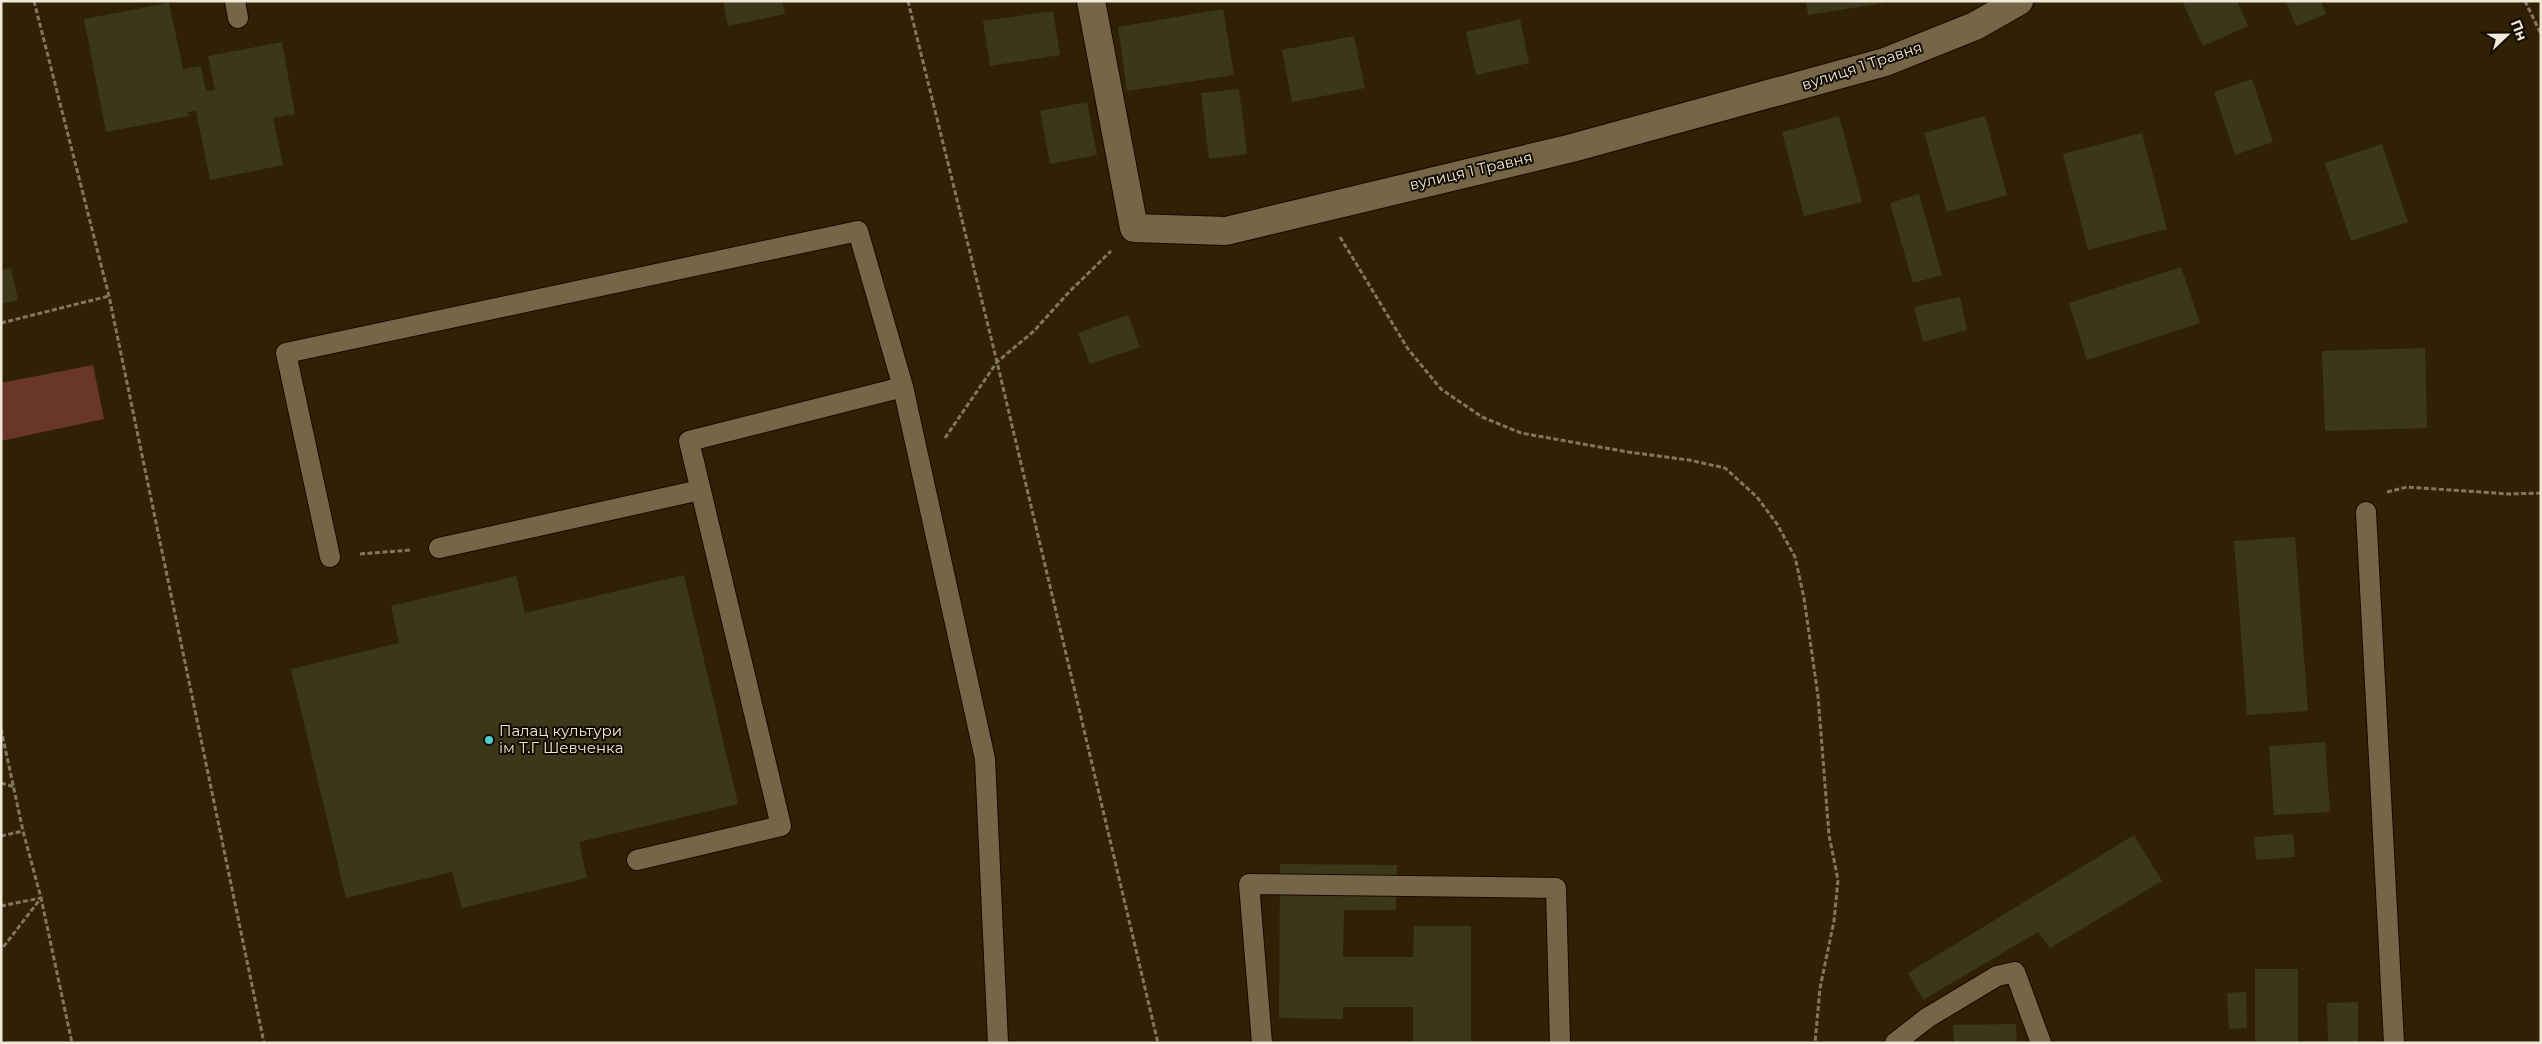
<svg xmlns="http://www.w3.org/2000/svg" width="2542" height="1044" font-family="Montserrat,sans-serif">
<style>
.green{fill:#693628}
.building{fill:#3a3818}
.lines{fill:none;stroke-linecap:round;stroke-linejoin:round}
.service-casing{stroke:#150b00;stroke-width:22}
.minor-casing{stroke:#150b00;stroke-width:30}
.path{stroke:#83765f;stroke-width:3;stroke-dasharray:5 2.5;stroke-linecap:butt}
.service{stroke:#766648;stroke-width:20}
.minor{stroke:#766648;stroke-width:28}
.poi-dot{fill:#52cdcf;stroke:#120c03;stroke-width:2}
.labels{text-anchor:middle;stroke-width:4;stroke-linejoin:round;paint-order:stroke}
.street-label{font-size:15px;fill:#f2e8d8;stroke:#120c03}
.poi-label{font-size:15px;fill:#f2e8d8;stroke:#120c03;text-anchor:start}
</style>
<rect width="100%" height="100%" fill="#302104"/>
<path class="green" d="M93 365 104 419 1 441V383Z"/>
<g class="building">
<path d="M723 1H782L785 14 728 26Z"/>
<path d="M1806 1H1884V3L1808 15Z"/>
<path d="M2182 1H2237L2248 26 2203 46Z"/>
<path d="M2286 1H2321L2326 14 2296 26Z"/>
<path d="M169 3 183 69 201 66 206 91 215 90 208 56 282 42 295 114 273 118 283 165 210 180 196 111 188 112 189 116 106 132 84 19Z"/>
<path d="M1223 9 1234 75 1127 91 1118 27Z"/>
<path d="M1053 11 1060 55 990 66 983 21Z"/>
<path d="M1520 19 1529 63 1476 75 1466 32Z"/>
<path d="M1354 36 1365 88 1292 102 1282 50Z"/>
<path d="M2252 79 2273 142 2235 155 2214 92Z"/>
<path d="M1239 89 1247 154 1209 159 1201 93Z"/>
<path d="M1087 102 1097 155 1050 164 1040 111Z"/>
<path d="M1839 116 1862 202 1804 216 1782 132Z"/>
<path d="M1985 116 2007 195 1947 212 1924 133Z"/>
<path d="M2142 133 2167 229 2088 250 2063 154Z"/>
<path d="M2382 144 2408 222 2351 241 2325 163Z"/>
<path d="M1919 194 1942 275 1913 283 1890 203Z"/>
<path d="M2181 267 2200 323 2087 360 2069 303Z"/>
<path d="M11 268 18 300 1 304V270Z"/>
<path d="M1960 297 1967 330 1923 342 1914 307Z"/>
<path d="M1128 315 1140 347 1090 364 1078 333Z"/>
<path d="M2425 348 2427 428 2325 431 2322 351Z"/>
<path d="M2295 537 2308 711 2247 715 2234 541Z"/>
<path d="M684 575 738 804 579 842 587 878 462 908 452 872 346 898 291 669 399 643 391 606 516 576 525 613Z"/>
<path d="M2325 742 2330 812 2274 815 2269 746Z"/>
<path d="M2293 834 2295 857 2256 860 2254 837Z"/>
<path d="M2134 835 2162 881 2050 948 2038 932 1923 1000 1908 973Z"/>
<path d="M1280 864 1397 865 1396 910H1344L1343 957H1413L1414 926H1471V1043H1413V1007H1343V1019L1279 1018Z"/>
<rect x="2255" y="969" width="43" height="74"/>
<path d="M2246 992 2247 1028 2229 1029 2227 993Z"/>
<path d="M2358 1002V1043H2328L2327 1003Z"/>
<path d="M2016 1024 2017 1043H1954L1953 1025Z"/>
</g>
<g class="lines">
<defs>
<g id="service">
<path d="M235 1 238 18"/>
<path d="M2366 512 2394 1043"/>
<path d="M439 548 700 490"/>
<path d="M330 557 286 353 858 231 903 387 985 759 998 1043"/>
<path d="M637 860 781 826 689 441 903 387"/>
<path d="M1262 1043 1249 884 1556 888 1560 1043"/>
<path d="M1895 1043 1927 1018 1997 976 2015 972 2041 1043"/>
</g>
<path id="minor" d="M1091 1 1134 228 1226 231 1572 148 1885 62 1975 26 2019 1"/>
</defs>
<use href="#service" class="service-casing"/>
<use href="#minor" class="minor-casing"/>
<g class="path">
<path d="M34 1 109 296 264 1043"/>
<path d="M908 1 997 362 1158 1043"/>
<path d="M2525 1 2541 34"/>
<path d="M1340 237 1408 349 1441 389 1482 417 1521 433 1628 452 1689 460 1725 468 1757 497 1777 524 1795 557 1804 598 1818 696 1829 835 1838 880 1834 921 1820 988 1815 1043"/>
<path d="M1 323 109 296"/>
<path d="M945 438 997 362 1034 331 1069 292 1111 251"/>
<path d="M2387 492 2407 487 2509 494 2541 493"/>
<path d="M360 554 411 550"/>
<path d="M1 729 23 831 41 898 72 1043"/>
<path d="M1 783 15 787"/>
<path d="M1 836 23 831"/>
<path d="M1 906 41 898 1 950"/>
</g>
<use href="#service" class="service"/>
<use href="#minor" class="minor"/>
</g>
<circle class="poi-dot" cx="489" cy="740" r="5"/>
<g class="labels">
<g class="street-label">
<text transform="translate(1862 66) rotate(-18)" y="5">вулиця 1 Травня</text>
<text transform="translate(1471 171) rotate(-13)" y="5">вулиця 1 Травня</text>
</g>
<g class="poi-label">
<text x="499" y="736">Палац культури<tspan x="499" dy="17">ім Т.Г Шевченка</tspan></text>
</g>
</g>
<rect width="2542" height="1044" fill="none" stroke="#f2e8d8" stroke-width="5"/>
<g transform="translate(2507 35) rotate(68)" stroke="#120c03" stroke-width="4" paint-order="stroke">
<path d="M0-4L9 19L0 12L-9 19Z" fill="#f2e8d8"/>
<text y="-8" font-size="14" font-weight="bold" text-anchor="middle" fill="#f2e8d8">Пн</text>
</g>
</svg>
